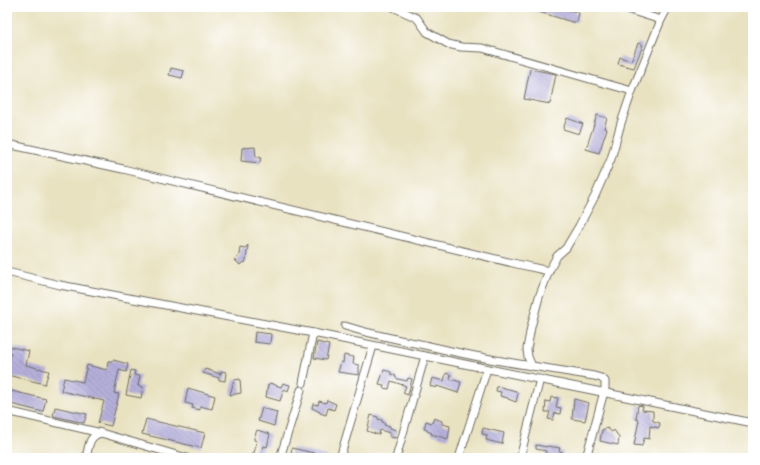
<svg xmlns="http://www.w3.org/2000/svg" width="760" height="465" font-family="'Balsamiq Sans',sans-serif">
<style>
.building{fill:url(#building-back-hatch)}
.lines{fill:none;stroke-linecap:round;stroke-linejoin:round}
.street-casing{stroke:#6e6b60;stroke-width:9}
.street{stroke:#fff;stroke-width:7}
</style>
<defs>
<pattern id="building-back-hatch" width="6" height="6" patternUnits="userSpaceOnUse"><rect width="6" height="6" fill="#b6b0db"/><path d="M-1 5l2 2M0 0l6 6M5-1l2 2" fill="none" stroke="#948fb2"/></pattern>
</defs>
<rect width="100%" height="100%" fill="#fff"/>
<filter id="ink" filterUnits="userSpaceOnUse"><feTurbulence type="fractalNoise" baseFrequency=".025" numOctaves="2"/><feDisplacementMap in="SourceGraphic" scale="8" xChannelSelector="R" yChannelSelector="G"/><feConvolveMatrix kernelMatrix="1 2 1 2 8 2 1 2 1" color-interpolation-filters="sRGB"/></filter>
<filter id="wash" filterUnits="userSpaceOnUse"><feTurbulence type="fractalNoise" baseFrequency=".012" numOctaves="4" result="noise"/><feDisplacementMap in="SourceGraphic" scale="16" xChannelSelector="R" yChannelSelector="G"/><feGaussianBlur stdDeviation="0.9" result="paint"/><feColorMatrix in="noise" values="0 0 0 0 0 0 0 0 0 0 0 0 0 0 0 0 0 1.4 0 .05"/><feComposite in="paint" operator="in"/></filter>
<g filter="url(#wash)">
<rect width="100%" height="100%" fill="#e9e2c1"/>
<g id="blocks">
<g class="building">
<path d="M526 7H559L579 13 577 22H572L526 8Z"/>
<path d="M638 43 643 45 634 68 618 64 620 57 631 61Z"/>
<path d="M171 68 184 71 182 78 169 75Z"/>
<path d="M530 69 556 74 550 104 524 99Z"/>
<path d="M597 115 607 118 604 128 607 129 599 153 586 149Z"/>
<path d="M567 118 583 124 579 134 563 129Z"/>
<path d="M255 147 256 157H261L260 163 241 161 242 148Z"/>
<path d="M248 245 246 260 245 263 243 262 240 265 235 260 241 253H239L240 247 245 248Z"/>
<path d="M255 332 271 334 270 344 254 342Z"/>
<path d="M317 342 329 345 326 360 314 358Z"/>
<path d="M7 346 29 351 26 365 49 371 45 384 7 375 11 353 7 352Z"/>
<path d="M344 355 354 357 353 364 359 365V375L338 372 341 362 343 363Z"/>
<path d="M113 360 128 364 126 372 119 370 114 393 119 394 111 426 98 423 104 401 61 391 64 378 83 382 87 365 107 370 108 361H113Z"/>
<path d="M205 369 221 374V371L226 372 225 381 219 380V378L203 373Z"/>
<path d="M131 370 135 371 134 375 140 376 138 386 143 387 141 398 126 395Z"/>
<path d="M384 370 391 372V374L396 376 395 377 398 379 407 381 408 378 412 379 408 395 403 393 406 386 391 381 389 389 383 388 384 385 379 384Z"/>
<path d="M446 373 451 375 450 379 461 382 458 393 437 386 436 388 430 386 432 378 444 381Z"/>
<path d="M240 379 241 393 230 395 234 380Z"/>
<path d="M270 383 281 387 283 383 290 385 288 391 284 389 280 401 266 397 268 385Z"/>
<path d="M497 386 516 391V392L518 393 516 402 508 399V398L500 396 501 392 496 391Z"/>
<path d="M188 388 215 396 212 409 200 406V410L192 408 193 405 185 403Z"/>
<path d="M7 390 46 399 43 412 7 403Z"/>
<path d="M551 397 558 398 556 407 561 408 560 414 555 413 553 420 548 419 550 412H545L546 401 550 402Z"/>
<path d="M574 399 589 403 585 421 572 419Z"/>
<path d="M327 400 336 404 334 410 328 408 326 415 320 413V412L312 408 313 404 318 405 319 401 326 403Z"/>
<path d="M638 405 643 406 642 410 653 411V421L660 423 659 428 650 426 649 439 644 438 642 446 634 445 639 420 636 419Z"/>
<path d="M55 407 87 414 84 423 53 416Z"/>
<path d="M262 408 277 412 274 426 258 421Z"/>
<path d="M371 415 378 417V419L382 420V422L385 423 384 425 390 426V428L396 430 395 438 390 437V433L380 430 379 435 367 431Z"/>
<path d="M434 418 442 421V424L450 426 448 439 431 434 432 433 427 431V430L424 429 426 421 432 423Z"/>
<path d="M146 419 205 433 201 448 142 434Z"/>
<path d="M483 428 504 433 502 444 486 440 487 435 482 434Z"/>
<path d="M607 428 612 432 614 430 619 437 618 445 600 441 602 430Z"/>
<path d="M257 430 270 434 267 447 264 446 261 455 266 456V458H251L252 453H254L257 441 254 440V438Z"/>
<path d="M536 445 547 447 548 446 560 448 559 451 563 452 561 458H552L545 456 546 451 536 449Z"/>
<path d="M292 448 327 456V458H290Z"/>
</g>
</g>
</g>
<g filter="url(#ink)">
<use href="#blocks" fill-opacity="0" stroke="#6e6b60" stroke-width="1"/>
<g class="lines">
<defs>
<g id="street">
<path d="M393 7 417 18 427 32 448 44 461 47 482 48 632 91"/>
<path d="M620 7 661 20"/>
<path d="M7 144 123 169 517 264 549 271"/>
<path d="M7 272 60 285 313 333 753 423"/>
<path d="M345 326C373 335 401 340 429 346 463 354 498 361 532 366"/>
<path d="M303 383 313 333"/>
<path d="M7 411 101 433"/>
<path d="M86 458C89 447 88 436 101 433L187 458"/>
<path d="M280 458 301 390"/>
<path d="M340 458 373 346"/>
<path d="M396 458 425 356"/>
<path d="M459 458 487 369"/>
<path d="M520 458 540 379"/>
<path d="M586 458 605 388V381L601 378 594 376 532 366 528 357 527 349 531 327 539 297 549 271 557 256 566 248 579 226 595 196 611 159 621 123 632 91 661 20 668 7"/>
</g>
</defs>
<use href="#street" class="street-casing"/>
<use href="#street" class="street"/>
</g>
</g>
<rect width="760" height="465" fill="none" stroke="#fff" stroke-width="24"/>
</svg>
